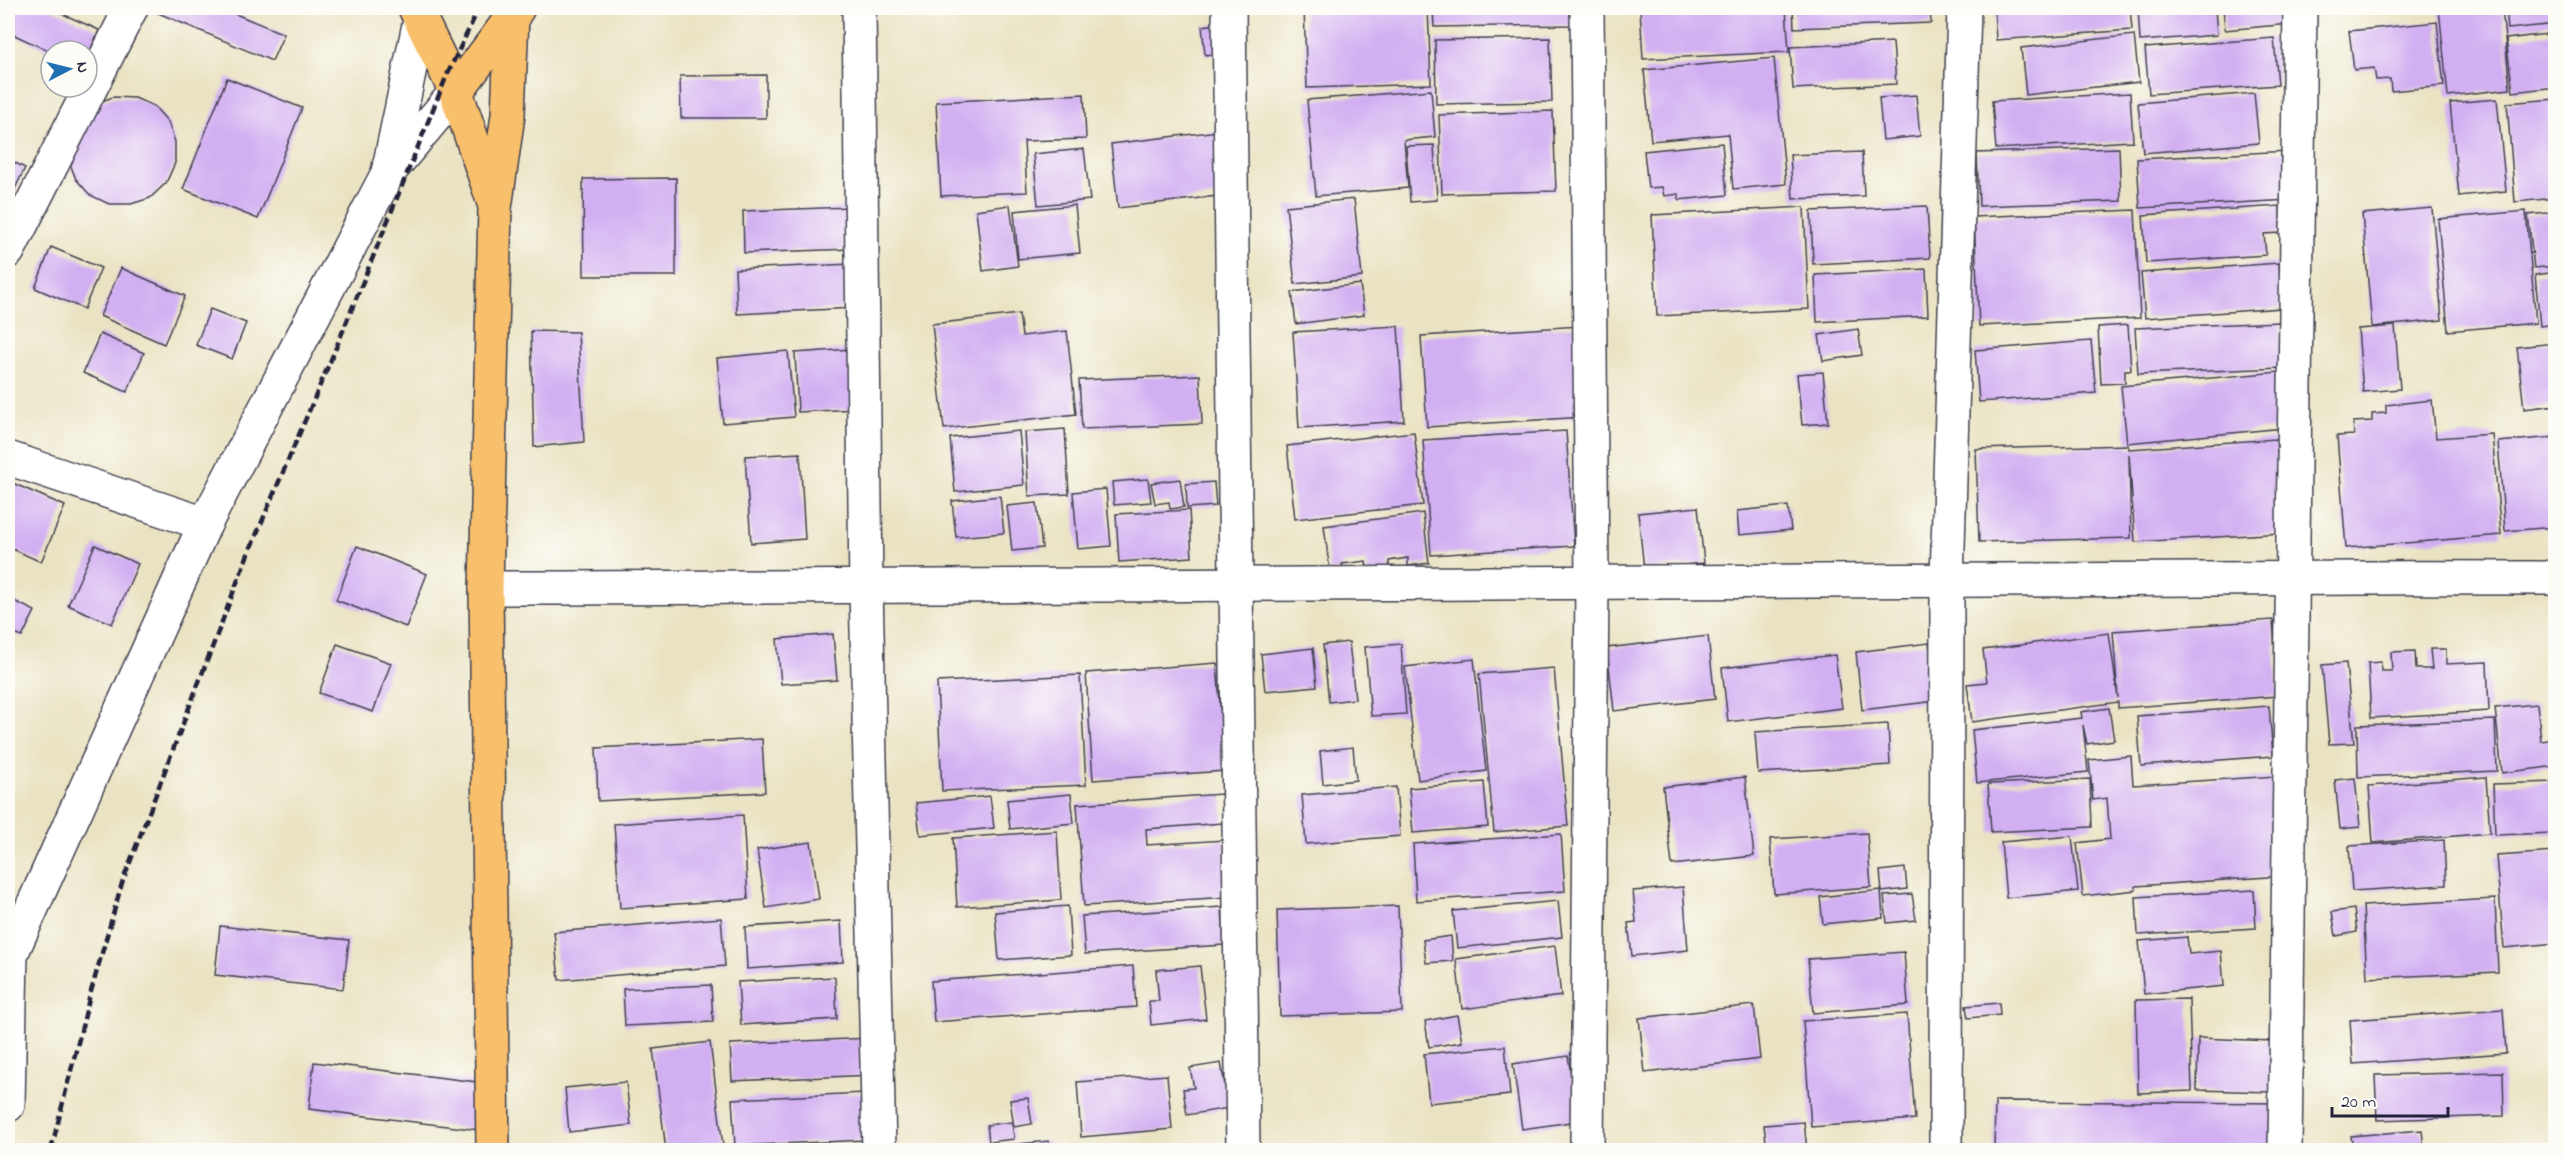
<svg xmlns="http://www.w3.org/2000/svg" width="2563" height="1158" font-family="'Indie Flower',sans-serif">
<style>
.building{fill:#d2aff2}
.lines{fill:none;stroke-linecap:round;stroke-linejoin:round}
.minor-casing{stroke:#403f4f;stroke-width:36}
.major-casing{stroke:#403f4f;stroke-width:36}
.minor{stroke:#fff;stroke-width:33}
.major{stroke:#f8bf6c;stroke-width:33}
.rail{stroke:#22223b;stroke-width:4.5;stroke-dasharray:9 4.5;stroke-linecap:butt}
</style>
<rect width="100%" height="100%" fill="#fdfcf7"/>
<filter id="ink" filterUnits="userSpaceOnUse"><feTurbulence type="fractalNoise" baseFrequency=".0167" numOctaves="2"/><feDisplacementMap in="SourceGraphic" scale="12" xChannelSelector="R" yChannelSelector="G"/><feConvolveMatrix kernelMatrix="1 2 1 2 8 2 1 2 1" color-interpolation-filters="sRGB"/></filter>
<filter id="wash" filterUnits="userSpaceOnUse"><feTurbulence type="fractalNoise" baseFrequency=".008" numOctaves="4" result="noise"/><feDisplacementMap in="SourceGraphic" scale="24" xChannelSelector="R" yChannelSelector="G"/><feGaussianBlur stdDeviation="1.35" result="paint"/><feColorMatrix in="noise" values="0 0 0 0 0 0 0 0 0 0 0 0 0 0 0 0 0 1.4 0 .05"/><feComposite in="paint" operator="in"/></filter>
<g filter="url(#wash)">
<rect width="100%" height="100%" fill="#eae3c3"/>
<g id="blocks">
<g class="building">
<path d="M8 8H49L99 30 87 58V51L51 52 8 32Z"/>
<path d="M158 8H221L284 34 272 61 156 12Z"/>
<path d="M1351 8H1428L1431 84 1307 88 1304 9Z"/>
<path d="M1433 8H1577V25L1434 27Z"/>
<path d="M1640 8H1786L1789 52 1643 59Z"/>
<path d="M1793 8H1930L1931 23 1794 28Z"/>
<path d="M1994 8H2130L2132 30 1996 40Z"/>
<path d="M2138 8H2215L2217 35 2140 41Z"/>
<path d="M2223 8H2289L2290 24 2225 30Z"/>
<path d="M2450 8H2502L2510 89 2448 96 2439 9Z"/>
<path d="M2506 8H2556V24L2508 29Z"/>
<path d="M2437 22 2444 86 2391 91 2390 79 2376 80 2374 68 2354 70 2349 31Z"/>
<path d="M1226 23 1229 52 1205 55 1202 26Z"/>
<path d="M2556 33V87L2513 92 2506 39Z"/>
<path d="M2134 35 2139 82 2026 95 2021 48Z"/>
<path d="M1550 38 1552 102 1436 104 1435 40Z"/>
<path d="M2274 38 2278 85 2149 94 2145 48Z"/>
<path d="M1893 42 1896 84 1793 89 1790 47Z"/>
<path d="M1774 58 1786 184 1733 189 1728 134 1651 141 1644 70Z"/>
<path d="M766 75V118H681L680 76Z"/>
<path d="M227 78 302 108 258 219 183 189Z"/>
<path d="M1431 90 1435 137 1404 140 1408 188 1316 196 1307 100Z"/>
<path d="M2130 93 2133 141 1996 149 1992 101Z"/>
<path d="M2254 93 2259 143 2143 153 2138 103Z"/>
<path d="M1084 94 1086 139 1024 141 1027 192 941 196 936 102Z"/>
<path d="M1916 95 1920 136 1883 140 1879 98Z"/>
<path d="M113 97 135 98 154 106 168 122 175 142V163L166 183 150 198 131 204H109L90 195 76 179 68 159 93 104Z"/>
<path d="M2497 99 2506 191 2459 196 2450 103Z"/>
<path d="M2556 99V198L2515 202 2507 103Z"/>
<path d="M1553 111 1556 191 1442 194 1439 115Z"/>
<path d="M1218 131 1225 195 1118 208 1111 144Z"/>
<path d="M1722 143 1727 195 1679 200V194L1664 196 1662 187 1648 188 1644 151Z"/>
<path d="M1434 145 1437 200 1410 202 1406 146Z"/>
<path d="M2119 148 2121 201 1979 206 1977 153Z"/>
<path d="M1084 149 1090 200 1038 205 1033 154Z"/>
<path d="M2289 151 2291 200 2140 208 2137 159Z"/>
<path d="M1862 152 1864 196 1793 199 1790 155Z"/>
<path d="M8 159 25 168 8 203Z"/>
<path d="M676 178V276H584L583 179Z"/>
<path d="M1354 199 1362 277 1295 284 1286 206Z"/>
<path d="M1010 205 1018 266 983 271 976 210Z"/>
<path d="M1075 205 1080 253 1018 259 1014 211Z"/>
<path d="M1927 206 1930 258 1813 264 1811 211Z"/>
<path d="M2280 206 2281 233 2264 234 2266 255 2146 263 2143 215Z"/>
<path d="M850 207 852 249 744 253 743 211Z"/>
<path d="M1804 207 1809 309 1657 316 1652 215Z"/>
<path d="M2432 208 2442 320 2372 327 2362 214Z"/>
<path d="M2135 210 2140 318 1979 326 1974 217Z"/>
<path d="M2526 211 2536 323 2448 331 2438 219Z"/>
<path d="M2556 212V266L2534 268 2528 215Z"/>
<path d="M51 247 101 268 84 309 35 288Z"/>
<path d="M2279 263 2282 308 2145 318 2141 273Z"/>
<path d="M852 264 854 308 737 314 735 269Z"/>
<path d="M121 268 185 296 164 344 100 316Z"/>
<path d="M1926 269 1928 316 1817 322 1815 275Z"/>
<path d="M2556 272V324L2540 326 2535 275Z"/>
<path d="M1360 284 1364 315 1296 324 1292 292Z"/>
<path d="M210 309 246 323 232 359 196 345Z"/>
<path d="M1019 314 1022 336 1067 331 1076 414 944 429 932 324Z"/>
<path d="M2280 322 2282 368 2138 374 2135 328Z"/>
<path d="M2128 325 2131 370H2125V383L2101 384 2098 327Z"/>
<path d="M1398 326 1404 421 1299 428 1293 332Z"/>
<path d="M1580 326 1585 417 1427 427 1421 336Z"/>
<path d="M2395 326 2400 389 2363 392 2358 329Z"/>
<path d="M1858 329 1862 355 1823 361 1819 335Z"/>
<path d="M531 331 578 332 584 442 534 447Z"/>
<path d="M100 334 144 353 127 392 83 373Z"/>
<path d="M2091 341 2096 393 1979 402 1975 350Z"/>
<path d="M2556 343V405L2524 409 2517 347Z"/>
<path d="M852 349 856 409 798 412 795 353Z"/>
<path d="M788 351 794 417 723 423 717 358Z"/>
<path d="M1823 372 1828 423 1802 425 1797 374Z"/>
<path d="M2279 372 2284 428 2127 443 2121 386Z"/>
<path d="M1200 375 1202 424 1082 429 1079 380Z"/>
<path d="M2432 400 2436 438 2492 434 2501 535 2346 548 2337 436 2354 435 2353 422 2372 421V414L2386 413V405Z"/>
<path d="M1065 429 1069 494 1029 496 1025 432Z"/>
<path d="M1019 431 1024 485 955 492 950 438Z"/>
<path d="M1566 431 1574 546 1431 555 1423 440Z"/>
<path d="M1414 432 1423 505 1295 519 1287 446Z"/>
<path d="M2556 437V527L2505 531 2498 442Z"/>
<path d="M2276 439 2282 533 2135 542 2129 454 2131 538 1979 542 1976 449 2128 445 2129 449Z"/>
<path d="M800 453 805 539 751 543 745 456Z"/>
<path d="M1148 479 1151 502 1114 505 1112 482Z"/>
<path d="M1180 479 1184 507 1170 509 1169 502 1155 504 1151 483Z"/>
<path d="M8 481 65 506 41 562 8 547Z"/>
<path d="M1214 482 1216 506 1187 508 1186 484Z"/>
<path d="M1106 489 1111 546 1078 549 1073 492Z"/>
<path d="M1000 496 1004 533 956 537 952 501Z"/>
<path d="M1037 503 1042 548 1012 551 1007 506Z"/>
<path d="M1788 506 1791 530 1739 535 1737 511Z"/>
<path d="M1698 507 1704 563 1644 569 1638 513Z"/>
<path d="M1189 510 1192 557 1119 562 1116 514Z"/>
<path d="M1423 513 1429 563 1408 566V558L1389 561 1390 575 1368 578 1366 561 1342 564 1343 569 1330 571 1324 526Z"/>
<path d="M95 545 138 564 112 624 68 605Z"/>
<path d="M357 546 427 574 406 627 336 600Z"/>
<path d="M8 598 35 611 22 637 8 631Z"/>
<path d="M2273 620 2278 696 2118 708V702L1972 722 1967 684 1987 682 1983 650 2109 633 2118 698 2113 631Z"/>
<path d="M833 634 837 680 781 684 777 639Z"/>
<path d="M1708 636 1715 699 1614 711 1607 648Z"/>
<path d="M1349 642 1355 699 1329 702 1323 645Z"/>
<path d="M1929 643 1936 701 1862 710 1856 652Z"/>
<path d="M337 644 391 663 373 712 319 693Z"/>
<path d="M1401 644 1406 714 1371 716 1365 647Z"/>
<path d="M1313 648 1317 686 1265 691 1261 654Z"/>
<path d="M2430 649H2446V664L2487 662 2489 711 2371 718 2368 663 2381 662 2382 671H2392L2391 652 2415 651 2416 669H2432Z"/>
<path d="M1835 655 1842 708 1728 722 1722 668Z"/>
<path d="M1474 659 1486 771 1418 780 1405 667Z"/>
<path d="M1217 663 1225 771 1093 780 1086 673Z"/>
<path d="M2346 663 2354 743 2329 744 2322 665Z"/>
<path d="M1554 668 1568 826 1494 832 1479 674Z"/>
<path d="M1080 675 1086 785 942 791 937 682Z"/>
<path d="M2537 704 2541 741 2556 739V766L2502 773 2495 708Z"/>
<path d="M2269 706 2273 756 2141 766 2137 716Z"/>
<path d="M2109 708 2114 740 2087 744 2083 725 2088 772 1977 783 1972 730 2082 718 2081 712Z"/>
<path d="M2495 720 2497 771 2358 777 2357 725Z"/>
<path d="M1888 724 1890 765 1758 773 1755 732Z"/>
<path d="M762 739 765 792 598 801 596 748Z"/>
<path d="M1353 747 1356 780 1323 784 1320 751Z"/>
<path d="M2131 756 2133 785 2277 776 2283 876 2136 886V890L2083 896 2077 843 2110 839 2107 798 2093 800 2089 760Z"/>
<path d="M1745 777 1754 856 1672 865 1663 787Z"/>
<path d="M2486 777 2490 833 2373 843 2369 786Z"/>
<path d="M2355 778 2360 827 2340 829 2335 780Z"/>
<path d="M2090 779 2092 827 1991 832 1988 784Z"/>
<path d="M1484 782 1488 827 1413 833 1409 788Z"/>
<path d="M2556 782V833L2495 835 2493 784Z"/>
<path d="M1396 787 1400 836 1306 844 1302 795Z"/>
<path d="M1071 794 1074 823 1010 829 1007 800Z"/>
<path d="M1222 794 1223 823 1146 829 1147 845 1225 840 1229 897 1084 906 1077 804Z"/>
<path d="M990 796 994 828 920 835 916 803Z"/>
<path d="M743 815 748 899 620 908 614 824Z"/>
<path d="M1057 831 1061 900 957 907 953 838Z"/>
<path d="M1867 833 1871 887 1774 894 1770 839Z"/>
<path d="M1561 834 1565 891 1416 901 1413 844Z"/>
<path d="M2072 836 2078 891 2006 898 2001 842Z"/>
<path d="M2444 840 2446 885 2352 891 2349 846Z"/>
<path d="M811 842 819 899 766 908 757 850Z"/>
<path d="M2556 852V943L2504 948 2496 856Z"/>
<path d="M1905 868 1907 889 1882 892 1880 871Z"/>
<path d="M1683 887 1688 950 1632 956 1628 923 1636 922 1633 891Z"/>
<path d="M1881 890 1883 918 1823 924 1820 897Z"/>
<path d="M2254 890 2256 928 2138 935 2136 897Z"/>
<path d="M1912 894 1916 920 1887 923 1884 896Z"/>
<path d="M2495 899 2498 972 2367 978 2363 906Z"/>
<path d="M1558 901 1562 937 1457 948 1453 911Z"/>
<path d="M1068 906 1071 955 999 960 995 912Z"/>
<path d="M1398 906 1402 1012 1280 1016 1277 910Z"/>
<path d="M1222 907 1224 945 1085 954 1082 916Z"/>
<path d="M2354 909 2357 932 2336 936 2332 912Z"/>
<path d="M721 918 725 966 559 980 554 932Z"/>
<path d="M841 921 843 962 747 969 745 927Z"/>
<path d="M220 926 349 940 343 989 215 975Z"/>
<path d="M1451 936 1453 961 1426 963 1423 940Z"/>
<path d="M2187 937 2189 954 2221 951 2224 986 2144 994 2139 941Z"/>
<path d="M1555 946 1561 996 1462 1009 1456 959Z"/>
<path d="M1904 952 1908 1005 1813 1013 1808 959Z"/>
<path d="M1133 966 1136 1007 934 1022 931 981Z"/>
<path d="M1200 966 1206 1019 1151 1025 1149 1001H1159L1156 970Z"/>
<path d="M835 977 837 1019 741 1025 738 982Z"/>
<path d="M711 985 713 1022 625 1026 623 989Z"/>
<path d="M2189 999 2192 1091 2138 1093 2136 1000Z"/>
<path d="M1999 1003 2000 1015 1968 1018 1966 1006Z"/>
<path d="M1754 1005 1760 1059 1645 1073 1639 1018Z"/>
<path d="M2503 1009 2506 1053 2353 1064 2350 1020Z"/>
<path d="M1907 1014 1915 1119 1811 1127 1803 1021Z"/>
<path d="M1457 1015 1462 1042 1429 1047 1425 1021Z"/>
<path d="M872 1038 874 1075 732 1081 730 1044Z"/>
<path d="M2198 1038 2273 1041 2272 1092 2197 1090Z"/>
<path d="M710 1042 723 1146 693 1150H666L653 1049Z"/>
<path d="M1505 1046 1510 1095 1429 1103 1424 1054Z"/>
<path d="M1568 1056 1578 1121 1522 1129 1513 1064Z"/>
<path d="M314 1062 485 1083 479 1130 309 1109Z"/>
<path d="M1221 1063 1229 1108 1187 1115 1183 1089 1194 1088 1190 1068Z"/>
<path d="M2503 1072 2504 1116 2377 1120 2375 1075Z"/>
<path d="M1167 1075 1172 1129 1081 1137 1077 1082Z"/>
<path d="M626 1082 631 1125 569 1132 565 1088Z"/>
<path d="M887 1092 889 1139 735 1146 732 1099Z"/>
<path d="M1028 1098 1032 1124 1014 1127 1010 1100Z"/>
<path d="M1995 1101 2287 1103V1150H1994Z"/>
<path d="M1012 1122 1014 1139 989 1142 987 1125Z"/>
<path d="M1804 1122 1807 1150H1767L1764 1125Z"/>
<path d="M2422 1130 2424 1150H2353L2351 1136Z"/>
<path d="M1049 1141 1050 1150H969V1149Z"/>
</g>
</g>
</g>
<g filter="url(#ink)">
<use href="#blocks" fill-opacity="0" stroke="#403f4f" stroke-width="1.5"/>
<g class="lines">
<defs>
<g id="minor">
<path d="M859 8 866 588 879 1150"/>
<path d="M1229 8 1243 1150"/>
<path d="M389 168 420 20"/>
<path d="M8 251 131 8"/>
<path d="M8 458 205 524"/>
<path d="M486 588C1176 589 1866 576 2556 578"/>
<path d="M8 961 205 524 388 173 456 92"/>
<path d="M8 1105 11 953"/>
<path d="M1587 1150 1592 582 1587 8"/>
<path d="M1946 1150 1947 580 1964 8"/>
<path d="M2285 1150 2300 8"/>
</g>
<g id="major">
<path d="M415 8 456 92 494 203"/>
<path d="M456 92 512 17 511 14"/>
<path d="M493 1150 486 588 495 208 508 115 512 17 518 8"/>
</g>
</defs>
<use href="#minor" class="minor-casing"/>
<use href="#major" class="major-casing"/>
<use href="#minor" class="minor"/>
<use href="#major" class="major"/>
<path class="rail" d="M51 1150 90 995 122 883 246 559 338 343 447 75 479 8"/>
</g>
</g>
<rect width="2563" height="1158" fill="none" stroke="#fdfcf7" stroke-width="30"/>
<g transform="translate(69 69) rotate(83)"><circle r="28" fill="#fdfcf7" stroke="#a5a5ac" stroke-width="1.5"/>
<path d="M0-4.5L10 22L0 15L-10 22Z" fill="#1f6fb2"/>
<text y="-9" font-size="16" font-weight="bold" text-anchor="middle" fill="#22223b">N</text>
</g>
<path d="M2332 1107v9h116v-9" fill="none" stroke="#22223b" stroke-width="3"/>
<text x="2341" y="1107" font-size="18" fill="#22223b" stroke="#fdfcf7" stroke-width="4.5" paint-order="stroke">20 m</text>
</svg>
